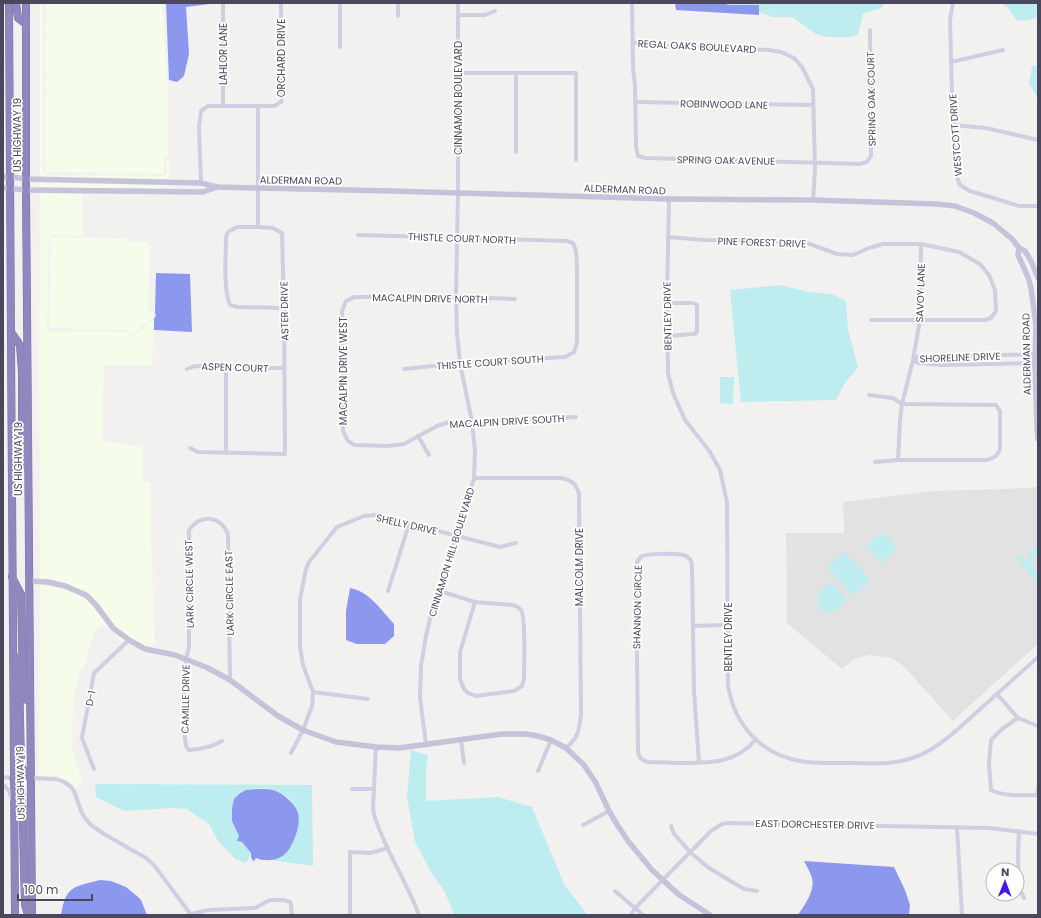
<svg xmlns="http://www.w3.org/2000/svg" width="1041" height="918" font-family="Poppins,sans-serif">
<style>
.commercial{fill:#f5fcea}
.education{fill:#e3e2e2}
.green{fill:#beedf0}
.water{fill:#8b98ed}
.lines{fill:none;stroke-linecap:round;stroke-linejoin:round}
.highway-casing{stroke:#7d73aa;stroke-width:8}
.street{stroke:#d0cee0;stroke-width:4}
.secondary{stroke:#c6c2d9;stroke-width:5.5}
.highway{stroke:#9187bf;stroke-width:7}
.labels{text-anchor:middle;stroke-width:3.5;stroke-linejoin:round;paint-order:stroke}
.street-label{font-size:10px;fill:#4b485e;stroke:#fff}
</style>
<rect width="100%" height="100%" fill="#f2f1f0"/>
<g class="commercial">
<path d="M40 3H43V172L46 175 164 176 167 174 166 159H168L170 157 169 179 40 177Z"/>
<path d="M46 3H162L168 91V156H164V174L45 172Z"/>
<path d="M40 183 169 185V186L161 188 40 187Z"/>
<path d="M40 193 82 194 83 236 51 235 49 237 47 328 49 331 127 332 131 336 133 337 154 319 152 365H104L102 441 143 447V482H151L150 505 154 628V641L153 647 146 646 131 638 115 626 98 603 87 593 66 583 49 580 40 579 39 364Z"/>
<path d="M51 237 126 239 127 242H149L148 246H150L148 309 154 316 132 335 127 330 49 328Z"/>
<path d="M40 585 65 588 84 598 94 607 111 630 125 640 122 643 108 626 101 625 94 631 85 665 79 673 73 705 72 749 82 780 76 788 70 782 66 779 56 776 39 775Z"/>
</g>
<path class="education" d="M1038 487V644L953 721 907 670 901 664 892 658 870 655 857 658 852 661 842 669 787 623 786 533H844L843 502 935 491 1006 489Z"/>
<g class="green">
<path d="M722 3H886L881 8 863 14 858 35 850 37H827L816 34 792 17H772L759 12V5H729Z"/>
<path d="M1001 3H1038V17L1029 20 1017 21 1008 8Z"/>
<path d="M1032 66H1038V99L1029 83Z"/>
<path d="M781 285 809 292 832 294 846 301 848 329 858 367 845 383 836 400 741 402 730 290Z"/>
<path d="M720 377H734L733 404 720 403Z"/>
<path d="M882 535C891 536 894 542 895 551L883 562H880L868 548C870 540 874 537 882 535Z"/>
<path d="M1038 545V551C1030 559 1031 567 1038 575V583L1015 557 1020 554 1027 562C1028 554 1031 549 1038 545Z"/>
<path d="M845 552 870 580 853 596 827 568Z"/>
<path d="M829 585H834L845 598V602C841 605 838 610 833 612 820 619 808 593 829 585Z"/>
<path d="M411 750 428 755 426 772V801L498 797 532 807 565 886 588 915H454L445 892 431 872 415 842 407 797Z"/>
<path d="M95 784 312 785 313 866 271 860C282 860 288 851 293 842 295 836 299 829 299 822 299 798 275 785 253 789 249 790 242 790 239 793 233 799 232 807 232 815 231 825 239 832 240 841L242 842 251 853 246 863 235 859 218 841 209 824 187 809 172 808 124 811 96 797Z"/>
</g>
<g class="water">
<path d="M166 3H217L186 7 189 54 184 76 177 82 169 80Z"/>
<path d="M675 3H722L729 5H759V15L676 10Z"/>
<path d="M156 273 190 274 192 332 154 330V319L156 315 155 313Z"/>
<path d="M350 588C370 592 381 610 394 624V636L385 644H357L346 640V611Z"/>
<path d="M258 789C264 789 271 789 276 791 281 793 285 796 289 800 303 812 300 826 293 842 291 845 290 849 287 852 279 861 266 862 256 858L254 861H253L251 857V853L242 842 237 841 239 836 232 821V808L234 799 240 793 246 790Z"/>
<path d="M804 861 894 867 905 890 910 905 909 915H798C805 904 817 889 811 875 809 870 806 865 804 861Z"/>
<path d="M100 880 111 881 126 887 137 896 141 900 147 915H61C66 885 74 887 100 880Z"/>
</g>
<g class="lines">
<defs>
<g id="highway">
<path d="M9 3C12 307 11 611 15 915"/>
<path d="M16 3 18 18 26 24"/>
<path d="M26 3V190L32 915"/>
<path d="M11 332 18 342 20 346 22 372V452L26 465"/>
<path d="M12 577 21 594 23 685 27 700"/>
<path d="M15 657 19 674 21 763C22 770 25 774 30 778"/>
<path d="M13 778 20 785 22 791 25 905 28 915"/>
</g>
</defs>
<use href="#highway" class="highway-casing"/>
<g class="street">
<path d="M223 3V105"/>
<path d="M340 3V47"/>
<path d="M632 3 633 68 635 85 636 147 638 156 645 158 860 164 867 162 871 156 870 30"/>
<path d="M953 3 950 20 952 96 956 175 960 185 970 191 1019 206H1038"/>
<path d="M458 15H485L495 11"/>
<path d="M398 16V3"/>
<path d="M632 43H648L663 46 769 50 781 52 794 58 802 67 813 89 815 170 813 200"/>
<path d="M951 62 1003 50"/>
<path d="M458 73H576V160"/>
<path d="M635 102 813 105"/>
<path d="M953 125 986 128 1038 140"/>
<path d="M516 152V74"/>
<path d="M201 183 199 127 201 111 208 106H274L281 102 282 97 281 3"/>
<path d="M669 199 667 296 668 373 673 393 685 420 710 452 720 470 727 502 728 685C734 724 760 754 800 761 816 764 834 763 851 763 879 764 905 765 930 750 948 740 962 725 977 712 997 694 1018 675 1038 657"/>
<path d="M258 227V106"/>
<path d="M358 235 567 241 573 243 576 251 577 268V343L574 352 565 357 460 363 404 369"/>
<path d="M668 237 704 240 804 242 837 254 853 255 869 248 883 244H921L959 252 980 264 989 275 995 290 996 311 991 318 985 320H871"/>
<path d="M515 299 456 297H354L346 301 342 311 343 431 348 441 354 445 388 446 404 444 437 426 449 422H472L576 417"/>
<path d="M667 303H693L697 305V332L694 334 668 336"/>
<path d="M1038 354 941 357H918L913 360 918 363 941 365 1038 363"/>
<path d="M187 369 195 366 226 368H284"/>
<path d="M869 395 893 398 902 404 996 405 1000 411V449C998 456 994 458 987 460H898L875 462"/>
<path d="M418 436 429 455"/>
<path d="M190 448 198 452 285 454 284 308 282 233 273 228 258 227H237L228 232 226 237C226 255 223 289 230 305L238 307 284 308"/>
<path d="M226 453V368"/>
<path d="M898 460 900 421 902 404 913 360 920 320 921 244"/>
<path d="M474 478H562C572 481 576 483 579 494L581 714C579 730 579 737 566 748"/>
<path d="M388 591 409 524"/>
<path d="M440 591 475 602"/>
<path d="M475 602 513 605C516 606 519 607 521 610 526 616 524 667 524 679L522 686 514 691 476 696 468 693 464 689 460 679V652Z"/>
<path d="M693 626 727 625"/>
<path d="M313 692 368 699"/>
<path d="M997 694 1018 718 1038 726"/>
<path d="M1018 718 1002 729 991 740 989 764 991 790C1005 797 1022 795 1038 795"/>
<path d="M461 740 464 763"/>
<path d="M222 741C213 747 200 749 189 750L186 746 184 730V681L186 659 189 647V530C201 514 220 515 228 534L230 680"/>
<path d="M426 744 420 698 421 666 426 636 431 614 440 591 457 536 474 478 475 451 472 422 460 363 457 334 456 297 458 192V3"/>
<path d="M376 747 373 808C374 819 379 828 383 838 394 864 409 888 419 915"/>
<path d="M291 753 303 730 312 706 313 692 303 665 300 647V599L306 569 309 562 337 527 364 516 376 515 500 547 516 543"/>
<path d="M699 763 694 691 692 566C692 561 690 558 686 556 680 553 646 553 641 557 638 559 637 562 636 565L638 749C638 757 641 761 649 762 660 762 672 763 684 763 711 763 737 763 756 739"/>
<path d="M94 769 82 738 94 673 129 640"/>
<path d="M538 771 551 740"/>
<path d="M3 777 13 778"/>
<path d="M31 778 56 779 64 782 70 786 74 791 81 811 85 818 91 825 104 834 146 858 154 865 191 915"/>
<path d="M3 784 9 791 12 799"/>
<path d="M352 789H374"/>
<path d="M1038 795V788"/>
<path d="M583 825 609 811"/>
<path d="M671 826 674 834 690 852 709 868 744 889 757 891"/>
<path d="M957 827 962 915"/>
<path d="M1019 831 1018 854 1019 888 1024 898"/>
<path d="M615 891 643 915"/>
<path d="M191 914 208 910 255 908 270 900H283L290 902 291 905 292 915"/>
<path d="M350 915V852L370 853 388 848"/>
<path d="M631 915 635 908 711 831 722 824 729 823 989 828 1038 834"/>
</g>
<g class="secondary">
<path d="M3 177H11L27 179 201 183 217 187 258 188 393 191 669 199 813 200 937 204 955 206 974 213 993 223 1012 239 1019 248 1025 251 1031 261 1038 278"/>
<path d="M3 188 26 190 203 192 217 187"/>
<path d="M1019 248 1018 255 1028 277 1031 288 1036 325 1035 363 1037 427 1038 439"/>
<path d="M29 581 48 582 65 586 86 595 96 605 113 628 129 640 145 649 175 655 208 668 230 680 278 716 303 730 336 742 376 747 399 748 502 734H526L538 736 551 740 566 748 584 765 596 783 609 811 618 826 628 841 652 870 678 894 710 915"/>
</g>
<use href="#highway" class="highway"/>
</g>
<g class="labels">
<g class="street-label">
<text transform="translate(697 46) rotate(3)" y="4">REGAL OAKS BOULEVARD</text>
<text transform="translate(223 54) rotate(-90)" y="4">LAHLOR LANE</text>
<text transform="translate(281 58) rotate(-90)" y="4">ORCHARD DRIVE</text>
<text transform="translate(458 98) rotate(-90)" y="4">CINNAMON BOULEVARD</text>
<text transform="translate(871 99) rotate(-91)" y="4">SPRING OAK COURT</text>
<text transform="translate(724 104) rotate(1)" y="4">ROBINWOOD LANE</text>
<text transform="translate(17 135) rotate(-90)" y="4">US HIGHWAY 19</text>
<text transform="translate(955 135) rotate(-94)" y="4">WESTCOTT DRIVE</text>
<text transform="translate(726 160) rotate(1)" y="4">SPRING OAK AVENUE</text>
<text transform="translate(301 180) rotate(1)" y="4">ALDERMAN ROAD</text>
<text transform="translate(625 189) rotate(2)" y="4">ALDERMAN ROAD</text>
<text transform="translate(462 238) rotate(2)" y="4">THISTLE COURT NORTH</text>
<text transform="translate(762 242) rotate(2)" y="4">PINE FOREST DRIVE</text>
<text transform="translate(920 293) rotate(-88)" y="4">SAVOY LANE</text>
<text transform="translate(430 298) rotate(1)" y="4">MACALPIN DRIVE NORTH</text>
<text transform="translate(284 311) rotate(-91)" y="4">ASTER DRIVE</text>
<text transform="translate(667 316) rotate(-91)" y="4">BENTLEY DRIVE</text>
<text transform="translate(1026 354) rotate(-91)" y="4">ALDERMAN ROAD</text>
<text transform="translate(960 357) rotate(-2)" y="4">SHORELINE DRIVE</text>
<text transform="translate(490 362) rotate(-4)" y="4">THISTLE COURT SOUTH</text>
<text transform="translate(235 367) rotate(2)" y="4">ASPEN COURT</text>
<text transform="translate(343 371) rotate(-90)" y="4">MACALPIN DRIVE WEST</text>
<text transform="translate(507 421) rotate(-3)" y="4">MACALPIN DRIVE SOUTH</text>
<text transform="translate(18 459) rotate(-90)" y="4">US HIGHWAY 19</text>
<text transform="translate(407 524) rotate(13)" y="4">SHELLY DRIVE</text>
<text transform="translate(451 552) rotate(-73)" y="4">CINNAMON HILL BOULEVARD</text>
<text transform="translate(579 567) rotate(-90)" y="4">MALCOLM DRIVE</text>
<text transform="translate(189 584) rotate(-91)" y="4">LARK CIRCLE WEST</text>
<text transform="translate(229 593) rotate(-91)" y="4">LARK CIRCLE EAST</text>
<text transform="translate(637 607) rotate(-89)" y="4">SHANNON CIRCLE</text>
<text transform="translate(728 637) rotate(-90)" y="4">BENTLEY DRIVE</text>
<text transform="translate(90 698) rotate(-79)" y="4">D-1</text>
<text transform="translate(185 699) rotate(-89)" y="4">CAMILLE DRIVE</text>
<text transform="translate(20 783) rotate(-91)" y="4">US HIGHWAY 19</text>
<text transform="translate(815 824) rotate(1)" y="4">EAST DORCHESTER DRIVE</text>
</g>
</g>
<rect width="1041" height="918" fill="none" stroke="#4b485e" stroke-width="8"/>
<g transform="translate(1005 882) rotate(1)"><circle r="19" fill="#ffffff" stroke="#b7b6bf"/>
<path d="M0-3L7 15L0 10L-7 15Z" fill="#4618e4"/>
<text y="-6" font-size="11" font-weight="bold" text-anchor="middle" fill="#4b485e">N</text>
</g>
<path d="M18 894v6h74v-6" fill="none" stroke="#4b485e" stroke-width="2"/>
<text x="24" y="894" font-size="12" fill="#4b485e" stroke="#ffffff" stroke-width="3" paint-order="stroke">100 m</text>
</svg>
